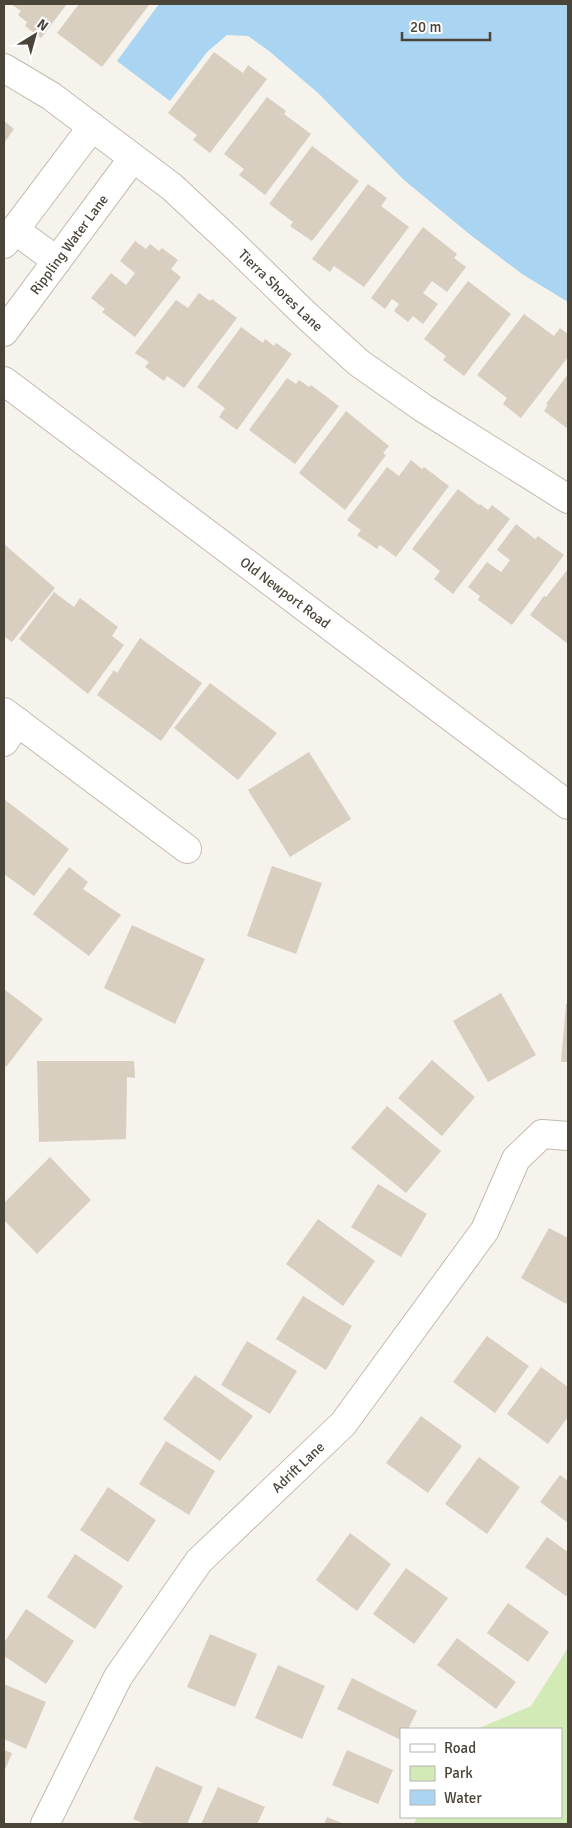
<svg xmlns="http://www.w3.org/2000/svg" width="572" height="1828" font-family="Signika,sans-serif">
<style>
.green{fill:#d2eab5}
.water{fill:#a9d4f2}
.building{fill:#d8cfc1}
.lines{fill:none;stroke-linecap:round;stroke-linejoin:round}
.minor-casing{stroke:#c2bbae;stroke-width:30}
.minor{stroke:#fff;stroke-width:28}
.labels{text-anchor:middle;stroke-width:5;stroke-linejoin:round;paint-order:stroke}
.street-label{font-size:14px;fill:#4b4439;stroke:#fff}
</style>
<rect width="100%" height="100%" fill="#f6f3ec"/>
<path class="green" d="M568 1648V1824H414L417 1817H561V1729H477L531 1706Z"/>
<path class="water" d="M159 4H568V302L522 274 468 233 404 180 318 93 269 51 248 36 227 35 207 52 170 101 117 61Z"/>
<g class="building">
<path d="M11 4H67L41 38 25 26 27 22 18 15 21 11Z"/>
<path d="M79 4H148L149 5 102 67 57 33Z"/>
<path d="M214 52 243 73 248 65 267 79 210 153 193 140 197 135 168 113Z"/>
<path d="M267 97 286 111 284 114 311 134 265 195 239 175 244 169 224 154Z"/>
<path d="M4 121 14 129 4 143Z"/>
<path d="M312 146 359 181 312 241 290 226 293 222 269 204Z"/>
<path d="M368 184 387 198 381 206 409 227 364 287 334 266 330 272 312 259Z"/>
<path d="M423 227 457 254 454 258 466 267 447 292 432 281 423 293 438 304 423 324 413 316 408 322 394 311 399 304 392 299 385 309 371 298Z"/>
<path d="M135 241 146 249 150 244 159 251 162 248 178 260 171 269 181 277 135 337 102 312 105 309 91 298 111 273 126 285 135 273 120 261Z"/>
<path d="M468 281 511 314 464 376 443 360 446 356 424 339Z"/>
<path d="M199 293 210 301 212 299 237 318 184 388 167 376 164 381 145 367 149 362 135 353 176 300 188 308Z"/>
<path d="M524 314 554 336 560 328 568 334V357L521 418 503 404 507 398 477 375Z"/>
<path d="M241 327 263 343 265 339 274 346 276 343 292 354 237 430 219 417 225 408 197 387Z"/>
<path d="M568 374V429L544 411 548 405 546 404Z"/>
<path d="M287 378 296 384 299 380 309 387 311 385 339 406 295 464 249 430Z"/>
<path d="M346 411 389 446 383 453 386 455 345 510 299 473Z"/>
<path d="M411 460 422 469 424 467 449 486 396 557 380 545 377 549 357 535 361 530 347 520 387 467 399 476Z"/>
<path d="M458 489 479 505 480 504 488 510 492 505 510 519 453 594 434 579 440 571 412 549Z"/>
<path d="M516 524 535 539 538 536 564 555 512 625 478 600 480 596 468 587 487 562 501 572 510 560 497 550Z"/>
<path d="M4 544 55 588 12 642 4 636Z"/>
<path d="M568 569V644L530 615 544 596 546 597Z"/>
<path d="M54 592 74 607 80 598 118 627 112 636 124 645 88 694 19 639Z"/>
<path d="M140 638 202 683 161 741 97 695 114 670 117 673Z"/>
<path d="M210 683 277 733 238 780 174 728Z"/>
<path d="M309 752 351 819 290 857 248 790Z"/>
<path d="M4 799 69 849 34 896 4 874Z"/>
<path d="M272 866 322 883 296 954 247 936Z"/>
<path d="M69 867 88 882 83 889 121 915 89 956 33 914Z"/>
<path d="M132 925 205 959 175 1024 104 988Z"/>
<path d="M4 989 43 1019 6 1067 4 1066Z"/>
<path d="M501 993 536 1055 488 1082 453 1021Z"/>
<path d="M566 1004H568V1062H561Z"/>
<path d="M432 1060 475 1097 442 1136 398 1098Z"/>
<path d="M37 1061H134L135 1078 127 1077 126 1139 39 1142Z"/>
<path d="M387 1106 441 1151 406 1193 351 1148Z"/>
<path d="M50 1157 91 1200 37 1254 4 1220V1203Z"/>
<path d="M378 1184 427 1214 401 1257 351 1227Z"/>
<path d="M318 1219 375 1261 343 1306 286 1264Z"/>
<path d="M549 1228 568 1238V1300L566 1304 521 1278Z"/>
<path d="M303 1296 352 1326 326 1370 276 1339Z"/>
<path d="M487 1336 529 1366 495 1413 453 1382Z"/>
<path d="M247 1341 297 1371 270 1414 221 1385Z"/>
<path d="M541 1367 568 1387V1417L548 1444 507 1414Z"/>
<path d="M195 1375 253 1416 220 1461 163 1419Z"/>
<path d="M421 1416 462 1446 428 1493 386 1463Z"/>
<path d="M166 1441 215 1471 189 1515 139 1484Z"/>
<path d="M479 1457 520 1487 487 1534 445 1504Z"/>
<path d="M560 1475 568 1481V1523L540 1502Z"/>
<path d="M108 1487 156 1520 128 1562 80 1530Z"/>
<path d="M350 1533 391 1564 357 1611 316 1580Z"/>
<path d="M547 1537 568 1552V1593L566 1596 525 1567Z"/>
<path d="M75 1554 123 1586 95 1629 47 1597Z"/>
<path d="M406 1568 448 1598 414 1644 373 1614Z"/>
<path d="M508 1603 549 1632 528 1662 487 1633Z"/>
<path d="M26 1609 74 1641 46 1684 4 1656V1643Z"/>
<path d="M210 1634 257 1654 235 1707 187 1687Z"/>
<path d="M457 1638 516 1682 496 1709 437 1665Z"/>
<path d="M278 1665 325 1686 302 1739 255 1718Z"/>
<path d="M352 1678 417 1711 408 1729H401V1740L337 1709Z"/>
<path d="M4 1684 46 1702 26 1749 4 1739Z"/>
<path d="M4 1750 12 1753 4 1772Z"/>
<path d="M347 1750 393 1770 378 1804 332 1785Z"/>
<path d="M156 1766 203 1787 187 1824H145L133 1819Z"/>
<path d="M218 1787 265 1807 257 1824H201Z"/>
<path d="M327 1817 344 1824H324Z"/>
</g>
<g class="lines">
<defs>
<g id="minor">
<path id="s1" d="M4 68 51 96 172 187 233 244 307 316 359 363 423 408 568 499"/>
<path d="M15 230 57 261"/>
<path d="M4 244 92 127"/>
<path id="s2" d="M4 332 133 158"/>
<path id="s3" d="M4 381 568 805"/>
<path d="M4 712 187 849"/>
<path d="M4 742 18 722"/>
<path id="s4" d="M45 1824 118 1677 199 1561 343 1424 485 1230 516 1159 542 1134 568 1136"/>
</g>
</defs>
<use href="#minor" class="minor-casing"/>
<use href="#minor" class="minor"/>
</g>
<g class="labels">
<g class="street-label">
<text dy="5" stroke="none"><textPath href="#s2" startOffset="109">Rippling Water Lane</textPath></text>
<text dy="5" stroke="none"><textPath href="#s1" startOffset="356">Tierra Shores Lane</textPath></text>
<text dy="5" stroke="none"><textPath href="#s3" startOffset="352">Old Newport Road</textPath></text>
<text dy="5" stroke="none"><textPath href="#s4" startOffset="442">Adrift Lane</textPath></text>
</g>
</g>
<rect width="572" height="1828" fill="none" stroke="#4b4439" stroke-width="10"/>
<rect x="400" y="1728" width="162" height="90" fill="#ffffff" stroke="#b7b4b0"/>
<rect x="410" y="1744" width="25" height="8" fill="#ffffff" stroke="#b7b4b0"/>
<text x="444" y="1753" font-size="15" fill="#4b4439">Road</text>
<rect x="410" y="1766" width="25" height="15" fill="#d2eab5" stroke="#b7b4b0"/>
<text x="444" y="1778" font-size="15" fill="#4b4439">Park</text>
<rect x="410" y="1790" width="25" height="15" fill="#a9d4f2" stroke="#b7b4b0"/>
<text x="444" y="1803" font-size="15" fill="#4b4439">Water</text>
<g transform="translate(35 35) rotate(37)" stroke="#ffffff" stroke-width="4" paint-order="stroke">
<path d="M0-4L9 19L0 12L-9 19Z" fill="#4b4439"/>
<text y="-8" font-size="14" font-weight="bold" text-anchor="middle" fill="#4b4439">N</text>
</g>
<path d="M402 32v8h88v-8" fill="none" stroke="#4b4439" stroke-width="2.5"/>
<text x="410" y="32" font-size="15" fill="#4b4439" stroke="#ffffff" stroke-width="4" paint-order="stroke">20 m</text>
</svg>
